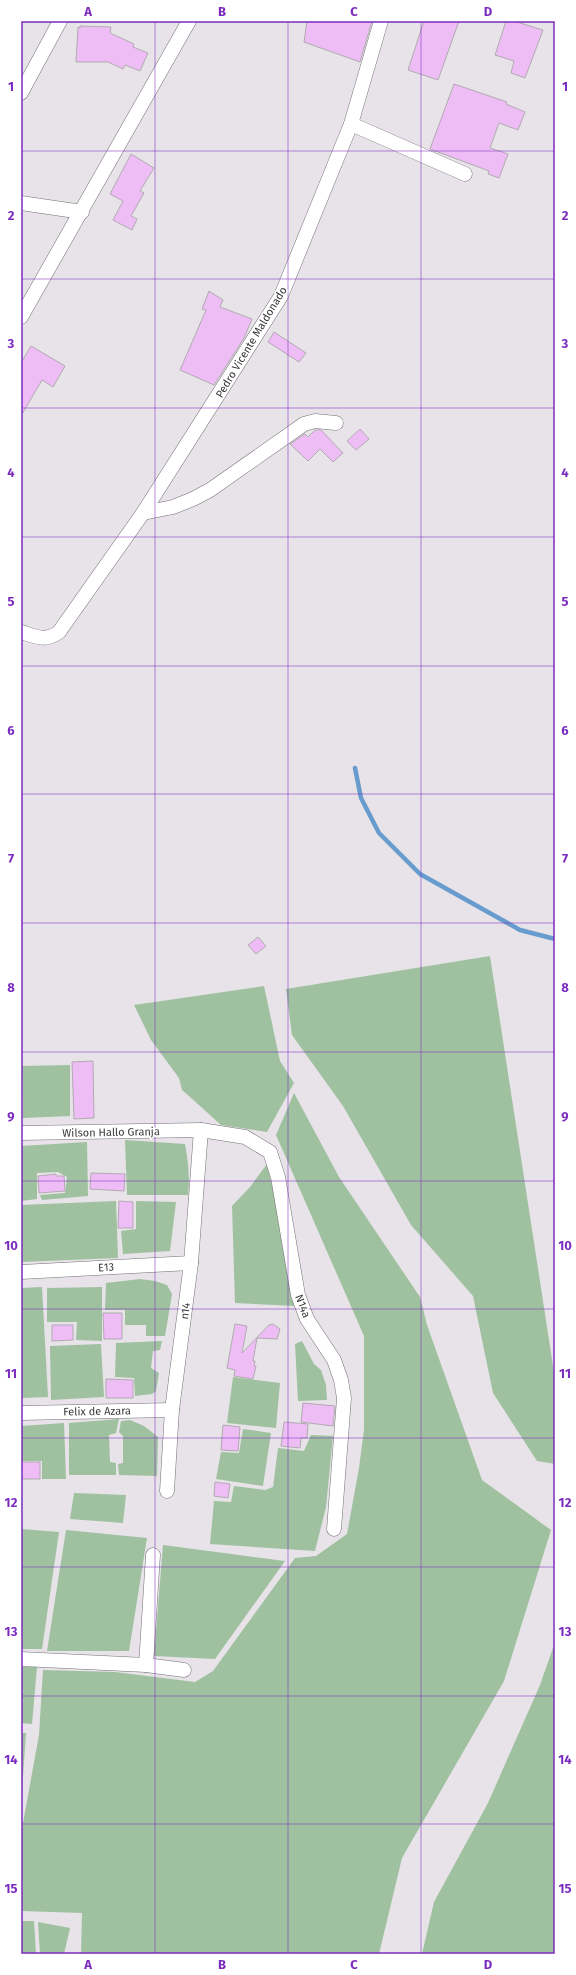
<svg xmlns="http://www.w3.org/2000/svg" width="576" height="1975" font-family="'Fira Sans',sans-serif">
<style>
.green{fill:#9fc19f}
.lines{fill:none;stroke-linecap:round;stroke-linejoin:round}
.stream{stroke:#689cce;stroke-width:4.5}
.building{fill:#efbdf6;stroke:#b0abb0}
.minor-casing{stroke:#737075;stroke-width:15}
.minor{stroke:#fff;stroke-width:14}
.grid{fill:none;stroke:#7b2cbf;stroke-width:1;stroke-opacity:0.55}
.labels{text-anchor:middle;stroke-width:3;stroke-linejoin:round;paint-order:stroke}
.street-label{font-size:11px;fill:#39383a;stroke:#fff}
.neatline{fill:none;stroke:#7b2cbf;stroke-width:1.5}
.grid-label{font-size:13px;text-anchor:middle;font-weight:bold;fill:#7b2cbf}
</style>
<rect width="100%" height="100%" fill="#e7e3e9"/>
<g class="green">
<path d="M490 956 555 1379V1464L537 1461 493 1393 473 1296 411 1225 343 1106 292 1035 286 989Z"/>
<path d="M264 986 280 1061 294 1083 267 1132 221 1125 189 1096 182 1090 179 1078 151 1040 134 1005Z"/>
<path d="M70 1065V1116L23 1118 22 1066Z"/>
<path d="M294 1093 339 1177 420 1297 427 1325 482 1480 551 1530 504 1681 402 1858 379 1954H81L82 1913 21 1911V1834L39 1735 43 1670 115 1672 195 1682 213 1671 295 1558 316 1556 347 1534 359 1468 364 1430V1336L276 1135Z"/>
<path d="M125 1140 185 1144C188 1161 190 1177 188 1195H127Z"/>
<path d="M87 1142 88 1196 42 1200 40 1195 65 1193 67 1177 58 1172 37 1173V1199L21 1201V1146Z"/>
<path d="M267 1164 285 1241 295 1306 235 1303 232 1206 250 1187Z"/>
<path d="M116 1201 118 1258 21 1262V1205Z"/>
<path d="M136 1201 176 1202 170 1251 123 1254 121 1231 136 1229Z"/>
<path d="M140 1279 155 1281 167 1285 172 1294 165 1336H146V1325H125V1310H105L106 1283Z"/>
<path d="M42 1287 48 1397 21 1398V1288Z"/>
<path d="M102 1287V1341L76 1340 77 1322H47V1288Z"/>
<path d="M162 1341 160 1350 153 1351 151 1368 159 1373 156 1391 152 1394 135 1396 134 1378 115 1377 116 1343Z"/>
<path d="M302 1341 314 1364 321 1370 326 1385 327 1400 298 1401 295 1344Z"/>
<path d="M101 1344 104 1397 51 1400 50 1346Z"/>
<path d="M233 1377 280 1383 276 1428 227 1423Z"/>
<path d="M119 1419 116 1433 109 1435 110 1462 116 1463V1475H69V1423Z"/>
<path d="M130 1420 144 1426 158 1437 157 1476 119 1475 118 1464 123 1463V1436L119 1432 121 1421Z"/>
<path d="M64 1423 66 1479H42V1461H21V1426Z"/>
<path d="M243 1429 271 1433 263 1486 216 1479 221 1452 239 1453Z"/>
<path d="M311 1435 333 1436 326 1507 315 1551 210 1544 214 1501 231 1502 234 1486 265 1490 273 1487 278 1448 304 1451Z"/>
<path d="M74 1493 126 1495 123 1523 70 1519Z"/>
<path d="M21 1529 59 1532 42 1649H21Z"/>
<path d="M66 1530 147 1538 129 1651H47Z"/>
<path d="M163 1545 285 1561 215 1659 154 1656Z"/>
<path d="M555 1642V1954H422L434 1902 488 1803 540 1685Z"/>
<path d="M21 1667H37L32 1724 21 1723Z"/>
<path d="M21 1733H26L21 1805Z"/>
<path d="M21 1921H34L36 1954H21Z"/>
<path d="M38 1922 70 1928 64 1954H40Z"/>
</g>
<g class="lines">
<path class="stream" d="M355 768 361 798 379 833 420 874 520 930 555 939"/>
</g>
<g class="building">
<path d="M307 21H372L360 62 304 42Z"/>
<path d="M424 21H459L438 80 408 70Z"/>
<path d="M506 21H514L543 30 525 78 511 73 514 61 495 55Z"/>
<path d="M80 26 111 27 110 33 134 44 133 47 148 53 140 71 125 65 123 69 108 62H76L78 27 80 28Z"/>
<path d="M454 84 507 102 506 104 525 112 518 130 499 123 490 148 508 154 499 178 488 174 489 171 430 149Z"/>
<path d="M131 154 154 168 140 191 144 193 131 216 137 219 132 230 113 220 123 201 110 194Z"/>
<path d="M209 291 223 300 220 307 252 319 244 338 214 385 180 370 206 310 202 309Z"/>
<path d="M274 332 306 353 299 362 268 342Z"/>
<path d="M31 346 65 366 53 387 42 380 21 416V363Z"/>
<path d="M360 429 369 439 356 450 347 441Z"/>
<path d="M315 430H321L343 453 333 462 320 449 308 461 290 444 305 434 308 437Z"/>
<path d="M258 937 266 946 256 954 248 945Z"/>
<path d="M93 1061 94 1118 74 1119 72 1062Z"/>
<path d="M91 1173 125 1174 124 1191 90 1189Z"/>
<path d="M56 1174V1176H64L65 1191 39 1193 38 1176Z"/>
<path d="M119 1201 133 1202V1228H118Z"/>
<path d="M103 1313H122V1339H104Z"/>
<path d="M235 1324 247 1326 242 1353 269 1325 273 1324 280 1329 277 1339 257 1338 253 1361H255L254 1366H256L253 1379 234 1376 235 1370 227 1368Z"/>
<path d="M52 1325H73V1340L52 1341Z"/>
<path d="M106 1379 133 1380V1398H106Z"/>
<path d="M303 1403 335 1406 333 1426 301 1422Z"/>
<path d="M284 1422 308 1424 307 1438H301L300 1448 281 1446Z"/>
<path d="M223 1425 240 1427 238 1451 221 1450Z"/>
<rect x="21" y="1462" width="19" height="17"/>
<path d="M215 1482 230 1484 228 1498 214 1496Z"/>
</g>
<g class="lines">
<defs>
<g id="minor">
<path d="M21 93 60 21"/>
<path d="M351 124 465 174"/>
<path d="M21 203 82 212"/>
<path d="M21 317 189 21"/>
<path d="M143 513 173 507 193 499 210 490 304 424 315 421 336 423"/>
<path d="M21 632C37 637 45 642 59 632L143 513 281 296 351 124 381 21"/>
<path d="M21 1133 201 1130 245 1137 270 1152 278 1177 298 1295 307 1319 334 1360 341 1380 344 1398 334 1529"/>
<path d="M21 1272 191 1263"/>
<path d="M21 1413 172 1410"/>
<path d="M167 1491 172 1410 191 1263 201 1130"/>
<path d="M21 1659 146 1665 184 1670"/>
<path d="M146 1665 153 1555"/>
</g>
</defs>
<use href="#minor" class="minor-casing"/>
<use href="#minor" class="minor"/>
</g>
<path class="grid" d="M155 21V1954M288 21V1954M421 21V1954M21 151H555M21 279H555M21 408H555M21 537H555M21 666H555M21 794H555M21 923H555M21 1052H555M21 1181H555M21 1309H555M21 1438H555M21 1567H555M21 1696H555M21 1824H555"/>
<g class="labels">
<g class="street-label">
<text transform="translate(251 342) rotate(-59)" y="4">Pedro Vicente Maldonado</text>
<text transform="translate(111 1132) rotate(-1)" y="4">Wilson Hallo Granja</text>
<text transform="translate(106 1267) rotate(-3)" y="4">E13</text>
<text transform="translate(303 1306) rotate(69)" y="4">N14a</text>
<text transform="translate(185 1311) rotate(-83)" y="4">n14</text>
<text transform="translate(97 1411) rotate(-1)" y="4">Felix de Azara</text>
</g>
</g>
<rect width="576" height="1975" fill="none" stroke="#ffffff" stroke-width="44"/>
<rect x="22" y="22" width="532" height="1931" class="neatline"/>
<g class="grid-label">
<text x="88" y="16">A</text>
<text x="222" y="16">B</text>
<text x="354" y="16">C</text>
<text x="488" y="16">D</text>
<text x="11" y="91">1</text>
<text x="565" y="91">1</text>
<text x="11" y="220">2</text>
<text x="565" y="220">2</text>
<text x="11" y="348">3</text>
<text x="565" y="348">3</text>
<text x="11" y="477">4</text>
<text x="565" y="477">4</text>
<text x="11" y="606">5</text>
<text x="565" y="606">5</text>
<text x="11" y="735">6</text>
<text x="565" y="735">6</text>
<text x="11" y="863">7</text>
<text x="565" y="863">7</text>
<text x="11" y="992">8</text>
<text x="565" y="992">8</text>
<text x="11" y="1121">9</text>
<text x="565" y="1121">9</text>
<text x="11" y="1250">10</text>
<text x="565" y="1250">10</text>
<text x="11" y="1378">11</text>
<text x="565" y="1378">11</text>
<text x="11" y="1507">12</text>
<text x="565" y="1507">12</text>
<text x="11" y="1636">13</text>
<text x="565" y="1636">13</text>
<text x="11" y="1764">14</text>
<text x="565" y="1764">14</text>
<text x="11" y="1893">15</text>
<text x="565" y="1893">15</text>
<text x="88" y="1969">A</text>
<text x="222" y="1969">B</text>
<text x="354" y="1969">C</text>
<text x="488" y="1969">D</text>
</g>
</svg>
